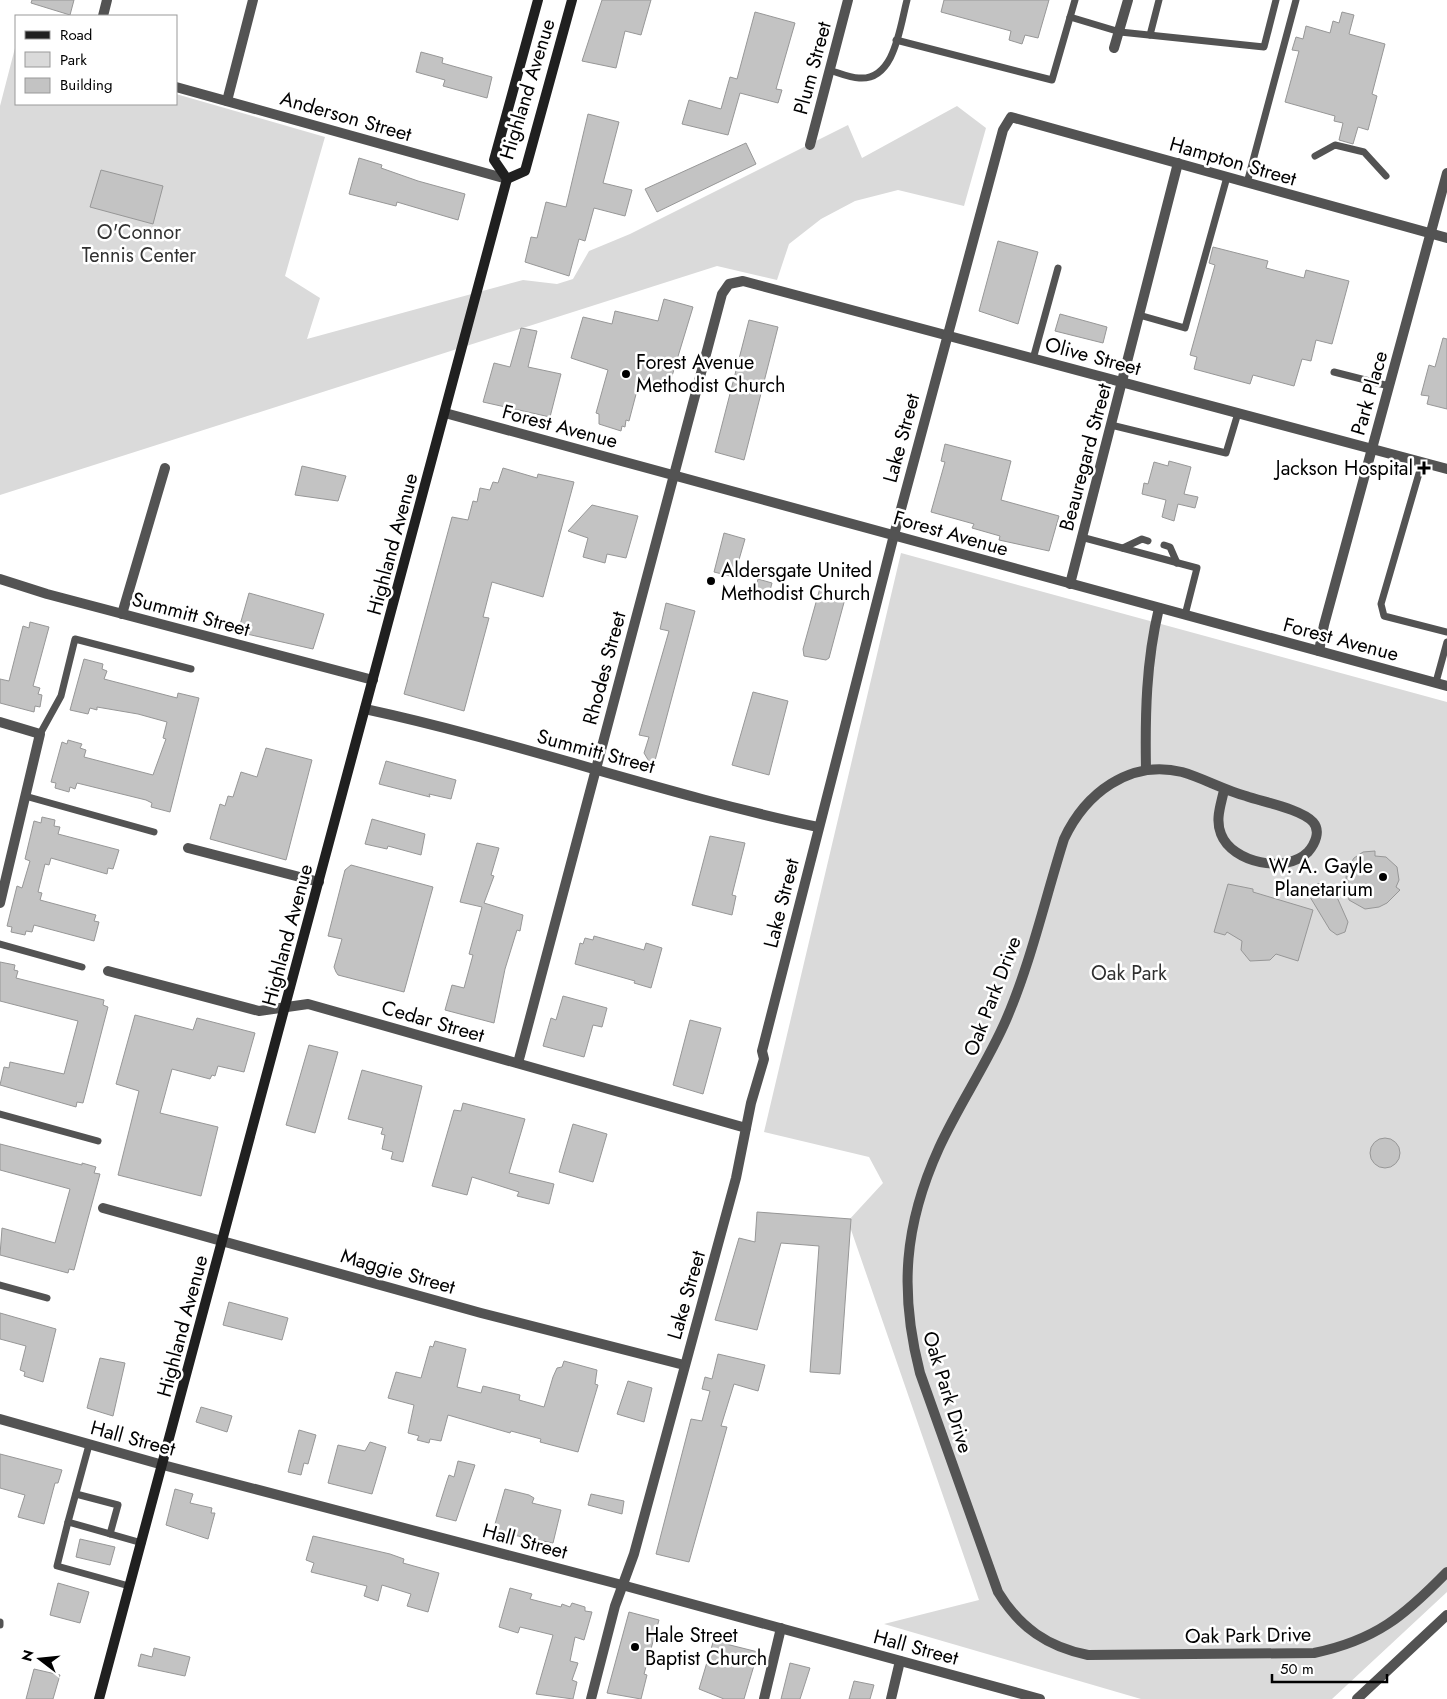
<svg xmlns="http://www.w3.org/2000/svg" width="1447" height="1699" font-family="Jost,sans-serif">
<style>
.green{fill:#dadada}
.building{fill:#c3c3c3;stroke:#979797}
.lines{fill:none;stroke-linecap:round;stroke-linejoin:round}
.service{stroke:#535353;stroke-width:7}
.minor{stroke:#535353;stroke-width:10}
.tertiary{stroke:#535353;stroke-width:10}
.secondary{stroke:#202020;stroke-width:10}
.poi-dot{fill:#000;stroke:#fff;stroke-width:2}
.labels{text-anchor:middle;stroke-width:5;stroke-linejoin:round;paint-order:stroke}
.street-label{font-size:20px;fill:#000;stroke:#fff}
.park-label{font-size:20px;fill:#313131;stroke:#fff}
.poi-label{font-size:20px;fill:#000;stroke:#fff;text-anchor:start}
</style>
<rect width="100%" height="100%" fill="#fff"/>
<g class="green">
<path d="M15 48 16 104H176V94L325 137 285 276 320 298 307 339 523 280 557 284 573 279 589 251 630 234 848 125 862 158 957 106 986 128 964 206 898 190 855 201 821 219 789 244 777 280 717 266 0 495V106Z"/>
<path d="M901 553 1447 702V1592L1332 1699H1141L884 1624 979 1600 848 1221 883 1183 869 1157 764 1132Z"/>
</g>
<g class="building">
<path d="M32 0H74L70 15 31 3Z"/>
<path d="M602 0H651L641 35 625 31 616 68 582 61Z"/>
<path d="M944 0H1049L1038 38 1025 35 1022 44 1009 40 1011 31 941 12Z"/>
<path d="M755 12 795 23 776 89 782 90 778 103 740 93 728 135 682 124 689 100 721 109 730 77 737 79Z"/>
<path d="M1342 12 1354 15 1349 34 1385 44 1372 94 1377 96 1368 130 1358 127 1353 144 1339 140 1343 123 1334 121 1335 116 1285 102 1299 51 1292 50 1296 37 1303 39 1306 26 1330 33 1333 21 1339 23Z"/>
<path d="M421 52 443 58 442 63 492 77 487 98 443 86 445 80 416 72Z"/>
<path d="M588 114 619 122 603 183 632 190 625 216 594 208 585 241 579 239 569 276 525 262 531 237 537 238 546 202 566 207Z"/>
<path d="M746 143 756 164 657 212 645 189Z"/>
<path d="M359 158 382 165 381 168 418 181 465 194 458 220 397 202 396 206 349 194Z"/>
<path d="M101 170 163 186 153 224 90 207Z"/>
<path d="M998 241 1038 252 1018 324 979 311Z"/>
<path d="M1213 247 1268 261 1266 268 1304 278 1306 270 1349 281 1332 344 1316 340 1311 361 1302 359 1294 386 1253 375 1250 384 1194 369 1197 357 1190 355 1215 265 1209 263Z"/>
<path d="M664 299 693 307 669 386 640 379 629 421 626 420 625 427 622 426 621 431 599 424V414L596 413 608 370 571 358 583 317 612 324 615 311 658 321Z"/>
<path d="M1060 314 1107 327 1103 343 1055 331Z"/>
<path d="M749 320 778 327 744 460 715 452Z"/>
<path d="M521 328 537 331 528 367 561 374 550 417 483 402 494 363 510 367Z"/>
<path d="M1443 338 1447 339V409L1427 404 1429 396 1421 395 1429 365 1435 367Z"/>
<path d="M945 444 1011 461 1001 500 1059 516 1049 551 999 540 1000 536 972 528 974 524 931 512 945 462 941 461Z"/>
<path d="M1169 461 1191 467 1184 494 1198 497 1195 508 1178 504 1174 521 1162 517 1166 500 1142 494 1144 483 1148 484 1154 462 1168 466Z"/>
<path d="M302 466 346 476 338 501 295 495Z"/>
<path d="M503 468 537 478 538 474 574 482 543 597 492 582 483 617 489 618 464 711 404 694 452 517 468 520 473 501 477 502 480 488 490 490 493 482 498 483Z"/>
<path d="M592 505 638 516 626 558 607 554 605 563 583 557 588 538 568 531Z"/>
<path d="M724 533 745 539 734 577 714 572Z"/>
<path d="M758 579 772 583 768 598 754 595Z"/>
<path d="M820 588 846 595 829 658 826 660 804 656 803 649Z"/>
<path d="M249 593 324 614 313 649 238 632Z"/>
<path d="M666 603 695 611 653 768 644 753 649 737 639 735 669 631 660 629Z"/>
<path d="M30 622 49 627 33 686 40 688 38 694 42 695 40 707 35 706 34 712 0 703V679L9 681 23 626 29 628Z"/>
<path d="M84 659 103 664 102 669 107 671 104 679 177 698 178 693 199 698 170 812 151 807 152 803 146 800 77 783 75 789 70 787 69 792 55 788 56 783 51 782 62 742 67 744 68 740 82 744 80 748 86 750 84 757 153 775 166 739 163 738 167 722 138 714 97 707V710L90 708 88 714 70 710Z"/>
<path d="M753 692 788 701 769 775 732 765Z"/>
<path d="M266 748 312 760 286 860 210 839 220 804 225 806 228 796 233 797 241 772 257 777Z"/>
<path d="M386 761 456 780 451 799 429 794 430 797 379 784Z"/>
<path d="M42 817 55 820 54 826 60 827 58 834 119 850 113 869 108 868 107 874 51 858 49 865 45 864 38 892 42 893 40 900 96 915 94 921 99 922 94 941 34 925 32 932 26 931 25 935 11 932 12 927 7 926 17 886 22 888 30 861 25 859 34 821 41 823Z"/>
<path d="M372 819 425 834 421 855 388 846 387 849 365 844Z"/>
<path d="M710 836 745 843 732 895 736 896 732 915 692 905Z"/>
<path d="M477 843 499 848 491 875 494 876 484 903 523 915 520 931 517 930 505 969 494 1023 445 1010 452 985 464 988 473 955 469 954 482 907 460 902Z"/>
<path d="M1375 851V856L1386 857 1397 867 1399 880 1396 887 1400 890 1387 903 1379 907 1365 909 1349 900 1346 878 1347 869 1354 858 1363 852Z"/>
<path d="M351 865 433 887 404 992 338 975 336 972 334 967 342 939 328 936 345 870Z"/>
<path d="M1322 883 1336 895 1348 922 1345 932 1337 935 1330 930 1310 897 1317 884Z"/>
<path d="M1228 884 1253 889V892L1313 910 1298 961 1276 954 1270 960 1250 961 1241 950 1242 941 1227 932 1225 935 1214 932Z"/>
<path d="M594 936 644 950 646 943 662 948 651 988 634 983 635 981 575 964 580 943 583 944 585 938 593 940Z"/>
<path d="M0 962 15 965 14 970 18 971 16 978 104 1000 103 1005 108 1007 83 1103 77 1102 76 1107 0 1085 4 1067 9 1068 10 1062 64 1074 78 1021 0 1001Z"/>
<path d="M563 996 607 1008 602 1027 593 1025 584 1057 543 1046 551 1018 556 1020Z"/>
<path d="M135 1015 193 1030 197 1018 255 1033 244 1072 218 1066 215 1076 212 1075 210 1079 172 1069 160 1113 218 1127 201 1196 118 1175 139 1091 116 1084Z"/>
<path d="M690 1020 721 1028 703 1094 673 1085Z"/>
<path d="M309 1045 338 1052 315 1133 286 1125Z"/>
<path d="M362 1070 422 1086 403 1162 391 1159 393 1152 382 1149 385 1135 381 1134 383 1128 348 1119Z"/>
<path d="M463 1103 525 1119 509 1173 554 1184 549 1204 517 1196 519 1192 472 1177 467 1195 432 1186 454 1110 461 1111Z"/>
<path d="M573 1124 607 1134 593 1182 559 1172Z"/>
<circle cx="1385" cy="1153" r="15"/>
<path d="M0 1144 82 1165V1163L96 1167 94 1173 100 1174 74 1270 69 1269 68 1273 0 1255 2 1228 55 1243 70 1189 0 1170Z"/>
<path d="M757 1212 851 1219 840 1374 810 1372 819 1246 781 1243 757 1330 715 1320 739 1238 755 1242Z"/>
<path d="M229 1302 288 1318 282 1340 223 1325Z"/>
<path d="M0 1313 56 1329 43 1382 24 1376 25 1372 20 1370 26 1346 0 1339Z"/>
<path d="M435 1341 466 1349 457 1387 481 1393 483 1386 520 1395 519 1400 544 1407 553 1377 557 1368 562 1367 564 1361 597 1370 595 1384 598 1385 578 1452 540 1442 541 1439 511 1431 510 1433 448 1415 441 1441 430 1439 429 1443 417 1440 419 1436 408 1433 414 1405 388 1398 396 1372 421 1378 430 1346 433 1347Z"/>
<path d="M718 1354 765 1365 758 1391 734 1384 721 1426 727 1427 689 1562 656 1554 691 1419 702 1421 710 1391 702 1389 705 1377 712 1379Z"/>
<path d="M100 1358 125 1363 113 1416 87 1408Z"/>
<path d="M628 1381 652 1388 644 1422 617 1414Z"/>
<path d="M201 1407 232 1416 227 1432 196 1422Z"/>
<path d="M299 1430 316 1435 308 1464 304 1463 301 1475 288 1472Z"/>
<path d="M370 1442 386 1447 372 1494 328 1483 338 1445 365 1451Z"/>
<path d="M0 1454 62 1470 58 1483H55L44 1524 18 1517 25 1495 0 1488Z"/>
<path d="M458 1461 475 1465 456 1521 436 1516 447 1481 449 1475 454 1477Z"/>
<path d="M175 1489 193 1494 190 1503 212 1508 211 1513H215L208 1539 166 1525Z"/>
<path d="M505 1489 529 1495 534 1498 532 1503 561 1510 553 1543 493 1531Z"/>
<path d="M591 1494 624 1501 622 1514 588 1505Z"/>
<path d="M313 1536 390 1554 404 1559 403 1563 439 1573 428 1612 407 1606 411 1594 382 1585 378 1601 364 1596 367 1586 311 1572 314 1563 306 1560Z"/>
<path d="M80 1539 115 1547 110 1565 76 1557Z"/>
<path d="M58 1583 89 1592 80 1623 50 1615Z"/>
<path d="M510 1588 532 1594 530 1599 561 1607 562 1604 570 1607 572 1603 585 1607V1611L592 1612 584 1640 575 1637 570 1661 578 1663 572 1680 577 1682 573 1699 536 1694 553 1635 520 1627 518 1633 499 1627Z"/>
<path d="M629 1612 659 1620 644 1674 647 1675 641 1699 607 1693Z"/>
<path d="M714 1639 726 1643V1644L758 1652 744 1699H724L699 1689Z"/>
<path d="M154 1648 190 1657 185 1676 138 1666 141 1654 152 1657Z"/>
<path d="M790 1663 810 1668 800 1699H781Z"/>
<path d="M34 1669 60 1675 53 1699H26Z"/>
<path d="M854 1681 874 1685 870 1699H849Z"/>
</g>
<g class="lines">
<g class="service">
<path d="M1070 17 1120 32 1264 47 1276 0"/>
<path d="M1150 35 1159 0"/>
<path d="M896 40 1052 80 1075 0"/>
<path d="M829 70C839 73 850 78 859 78 895 81 900 26 907 0"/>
<path d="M1315 156 1335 145 1364 152 1386 176"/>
<path d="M1247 183 1296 0"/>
<path d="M1139 315 1185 328 1227 177"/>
<path d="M1033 359 1058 268"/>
<path d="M1334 372 1389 386"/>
<path d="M1111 425 1226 453 1238 413"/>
<path d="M1422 463 1381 604 1384 616 1447 632"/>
<path d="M1081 537 1197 568 1185 615"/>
<path d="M1164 545 1170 547 1177 563"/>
<path d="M1123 548 1142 539 1148 541"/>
<path d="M1436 682 1447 642"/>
<path d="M40 734 61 696 75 639 191 669"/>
<path d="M25 796 154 832"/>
<path d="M0 944 82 967"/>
<path d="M0 1114 98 1141"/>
<path d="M0 1285 47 1298"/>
<path d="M89 1445 68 1522 142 1543"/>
<path d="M76 1494 118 1505 110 1534"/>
<path d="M68 1522 57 1566 129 1586"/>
<path d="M0 1622V1625"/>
</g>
<g class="minor">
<path d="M103 16 107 0"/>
<path d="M1114 48 1128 0"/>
<path d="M176 87 507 179"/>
<path d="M227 101 253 0"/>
<path d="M810 145 848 0"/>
<path d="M0 579 47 594 373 680"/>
<path d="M1070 584 1178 163"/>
<path d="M122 614 165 468"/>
<path d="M1319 651 1324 625 1447 173"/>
<path d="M365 709C518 742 666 795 818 827"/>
<path d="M0 722 40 734 0 903"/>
<path d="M1146 770C1145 715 1146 662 1159 608"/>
<path d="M1224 790C1221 805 1215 819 1221 834 1232 863 1286 874 1308 852 1315 844 1321 831 1313 822 1301 809 1263 802 1246 796 1224 790 1203 778 1182 772 1129 759 1085 794 1064 839 1045 899 1031 962 1006 1020 987 1064 959 1104 939 1148 904 1225 899 1291 920 1373L998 1592C1020 1628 1048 1647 1088 1655L1314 1653C1376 1640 1404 1616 1447 1572"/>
<path d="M188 848 319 882"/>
<path d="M108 971 259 1011 308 1004 746 1128"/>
<path d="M518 1063 722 294 729 284 743 281 1447 469"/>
<path d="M103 1208 481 1313 684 1365"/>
<path d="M0 1419 163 1465 622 1585 1040 1699"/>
<path d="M591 1699 615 1606 634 1554 736 1178 751 1103 764 1059 762 1051 894 535 1003 130 1011 117 1447 238"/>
<path d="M764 1699 781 1628"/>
<path d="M891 1699 900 1661"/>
<path d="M1357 1699 1447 1615"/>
</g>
<path class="tertiary" d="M445 413 1447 686"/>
<g class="secondary">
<path d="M507 179 525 171 572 0"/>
<path d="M99 1699 507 179 494 160 538 0"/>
</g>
</g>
<g class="poi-dot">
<circle cx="626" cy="374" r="5"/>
<path d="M1421.5 460.5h5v5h5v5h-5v5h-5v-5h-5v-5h5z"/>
<circle cx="711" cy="581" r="5"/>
<circle cx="1383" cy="877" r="5"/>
<circle cx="635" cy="1647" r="5"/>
</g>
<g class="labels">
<g class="street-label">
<text transform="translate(812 68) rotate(-75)" y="7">Plum Street</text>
<text transform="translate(527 89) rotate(-73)" y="7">Highland Avenue</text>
<text transform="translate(346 116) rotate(16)" y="7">Anderson Street</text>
<text transform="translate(1233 161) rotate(16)" y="7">Hampton Street</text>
<text transform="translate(1093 356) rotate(15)" y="7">Olive Street</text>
<text transform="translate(1369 393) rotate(-74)" y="7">Park Place</text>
<text transform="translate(560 426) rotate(15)" y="7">Forest Avenue</text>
<text transform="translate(901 438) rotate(-75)" y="7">Lake Street</text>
<text transform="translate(1085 457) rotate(-75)" y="7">Beauregard Street</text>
<text transform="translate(951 533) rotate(16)" y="7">Forest Avenue</text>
<text transform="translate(392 544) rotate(-75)" y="7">Highland Avenue</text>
<text transform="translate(191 614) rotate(15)" y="7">Summitt Street</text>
<text transform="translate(1341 639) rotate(15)" y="7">Forest Avenue</text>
<text transform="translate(604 668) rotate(-75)" y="7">Rhodes Street</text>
<text transform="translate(596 751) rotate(15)" y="7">Summitt Street</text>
<text transform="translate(781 903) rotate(-76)" y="7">Lake Street</text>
<text transform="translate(287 935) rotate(-75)" y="7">Highland Avenue</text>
<text transform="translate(992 996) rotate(-69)" y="7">Oak Park Drive</text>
<text transform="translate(433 1021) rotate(16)" y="7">Cedar Street</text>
<text transform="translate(398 1271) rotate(16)" y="7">Maggie Street</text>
<text transform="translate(686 1295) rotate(-74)" y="7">Lake Street</text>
<text transform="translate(182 1326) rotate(-75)" y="7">Highland Avenue</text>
<text transform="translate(948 1392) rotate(73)" y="7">Oak Park Drive</text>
<text transform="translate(133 1438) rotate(15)" y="7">Hall Street</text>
<text transform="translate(525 1541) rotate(15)" y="7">Hall Street</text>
<text transform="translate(1248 1635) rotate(-1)" y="7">Oak Park Drive</text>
<text transform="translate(916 1647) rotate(15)" y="7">Hall Street</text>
</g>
<g class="park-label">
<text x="139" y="239">O'Connor<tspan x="139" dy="23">Tennis Center</tspan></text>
<text x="1129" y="980">Oak Park</text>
</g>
<g class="poi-label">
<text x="636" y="369">Forest Avenue<tspan x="636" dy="23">Methodist Church</tspan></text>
<text x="1413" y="475" text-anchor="end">Jackson Hospital</text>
<text x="721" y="577">Aldersgate United<tspan x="721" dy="23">Methodist Church</tspan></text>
<text x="1373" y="873" text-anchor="end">W. A. Gayle<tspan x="1373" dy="23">Planetarium</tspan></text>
<text x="645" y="1642">Hale Street<tspan x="645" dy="23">Baptist Church</tspan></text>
</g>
</g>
<rect x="15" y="15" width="162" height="90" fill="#ffffff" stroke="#999999"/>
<rect x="25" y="31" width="25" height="8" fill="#202020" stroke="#999999"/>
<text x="60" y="40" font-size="15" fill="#000000">Road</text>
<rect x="25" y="52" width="25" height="15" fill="#dadada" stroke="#999999"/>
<text x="60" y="65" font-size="15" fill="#000000">Park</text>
<rect x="25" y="78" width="25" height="15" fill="#c3c3c3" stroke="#999999"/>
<text x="60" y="90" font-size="15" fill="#000000">Building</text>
<g transform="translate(40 1659) rotate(286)" stroke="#ffffff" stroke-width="4" paint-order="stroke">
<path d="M0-4L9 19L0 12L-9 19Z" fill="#000000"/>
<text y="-8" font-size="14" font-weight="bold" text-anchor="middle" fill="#000000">N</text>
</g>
<path d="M1272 1674v8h115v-8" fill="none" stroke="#000000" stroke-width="2.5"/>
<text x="1280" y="1674" font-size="15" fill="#000000" stroke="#ffffff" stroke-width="4" paint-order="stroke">50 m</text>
</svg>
